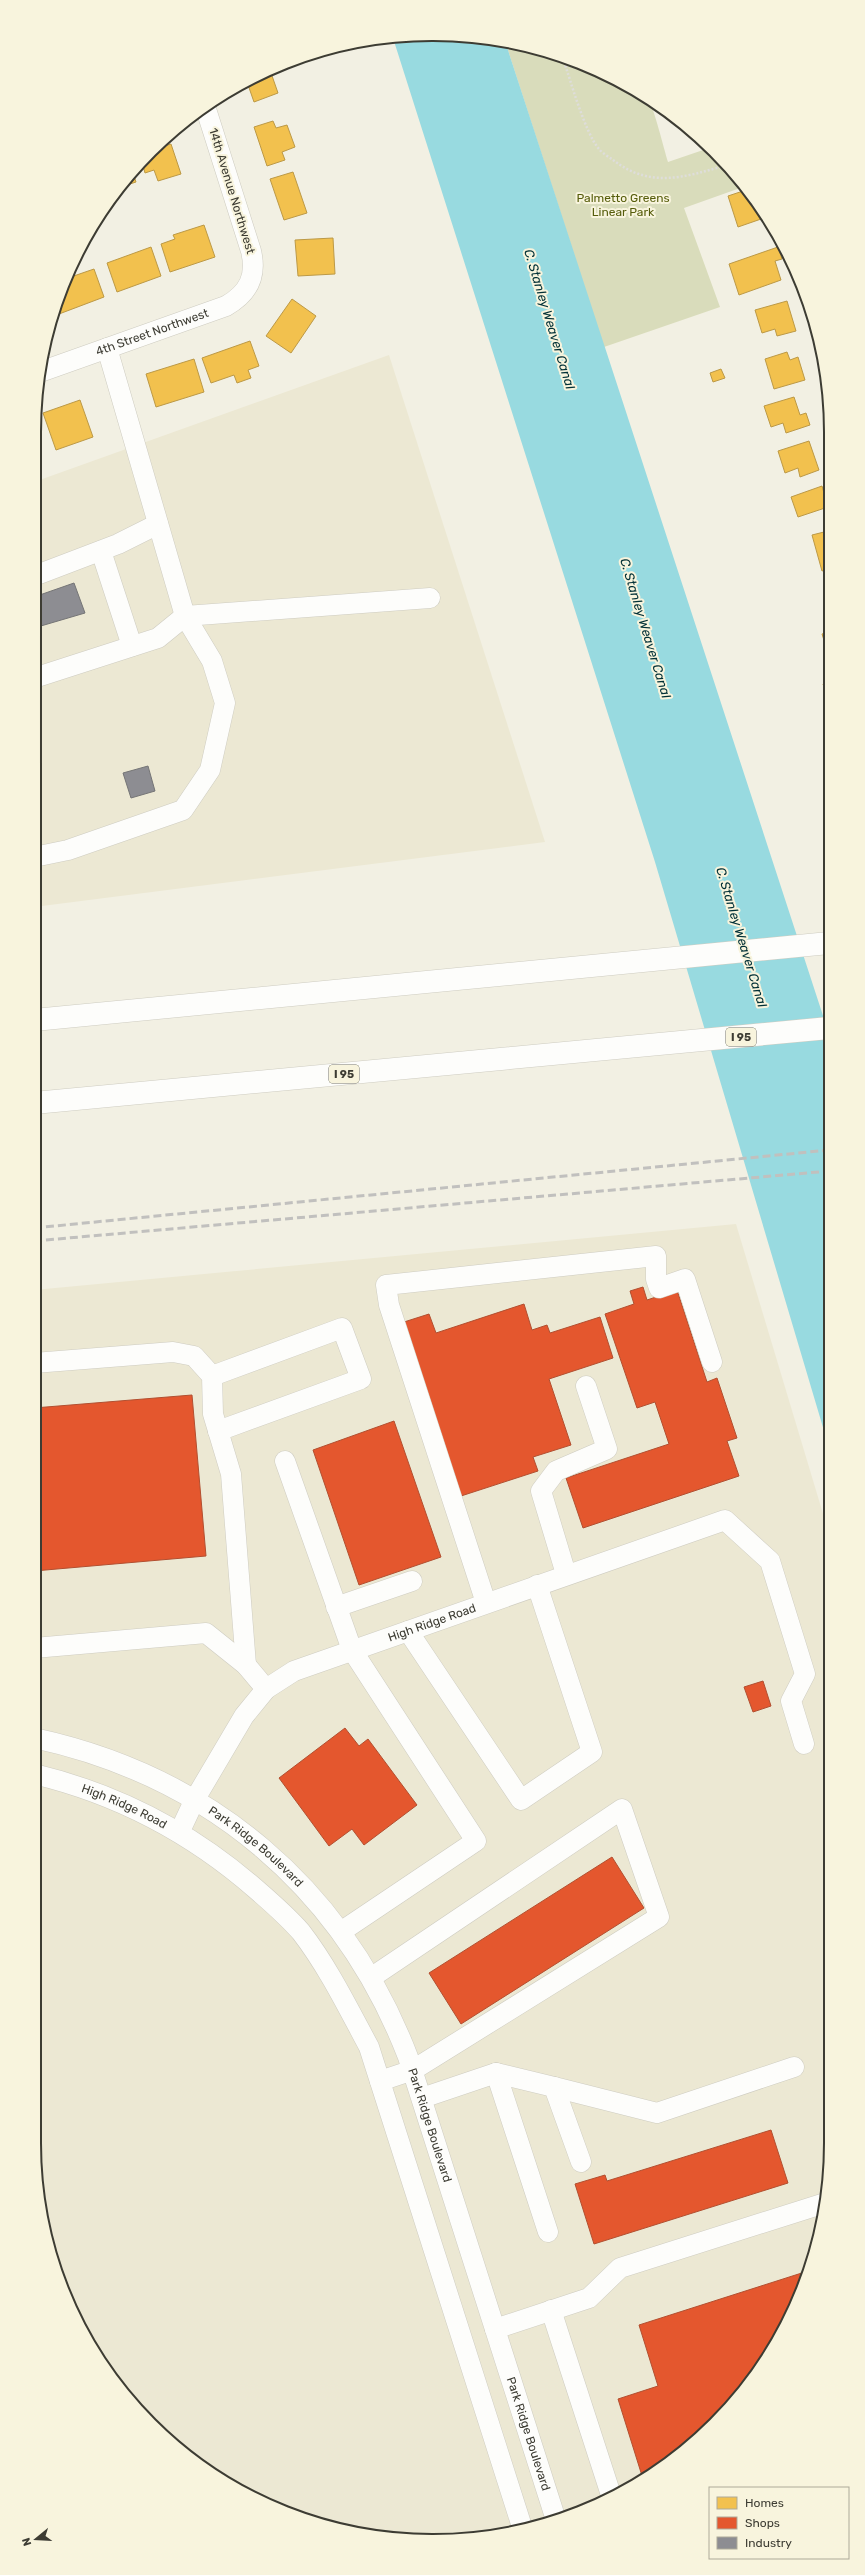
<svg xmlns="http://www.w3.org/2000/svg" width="865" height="2575" font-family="Rubik,sans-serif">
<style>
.built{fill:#ece8d3}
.green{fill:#d9dcbb}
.water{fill:#98dae0}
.homes{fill:#f2c14e;stroke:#bc9946}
.shops{fill:#e4572e;stroke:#b24f30}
.industry{fill:#8d8d92;stroke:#757576}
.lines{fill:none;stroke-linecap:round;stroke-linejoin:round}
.minor-casing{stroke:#ceccc1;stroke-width:21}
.highway-casing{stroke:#ceccc1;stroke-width:23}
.path{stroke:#deddda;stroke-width:2.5;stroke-dasharray:2 2;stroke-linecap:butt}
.minor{stroke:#fdfdfb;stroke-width:20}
.highway{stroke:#fdfdfb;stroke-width:22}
.rail{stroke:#c1c0be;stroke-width:3;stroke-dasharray:8 4;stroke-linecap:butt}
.labels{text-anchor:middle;stroke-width:4;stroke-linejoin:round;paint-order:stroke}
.shield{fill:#f8f4dd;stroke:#757366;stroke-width:1}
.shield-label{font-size:11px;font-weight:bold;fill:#3d3c33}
.street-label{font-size:12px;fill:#3d3c33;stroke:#f8f4dd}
.park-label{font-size:12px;fill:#565d0b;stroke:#f8f4dd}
.water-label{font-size:13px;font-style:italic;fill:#003036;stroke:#f8f4dd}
.rim{fill:none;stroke:#3d3c33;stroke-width:2}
</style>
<rect width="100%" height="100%" fill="#f2f0e3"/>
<g class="built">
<path d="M389 355 545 842 34 907V482Z"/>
<path d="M736 1224 830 1537 831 2142 823 2220 801 2295 764 2364 732 2405 675 2459 609 2500 536 2527 459 2540 381 2538 329 2527 256 2500 190 2459 133 2405 101 2364 64 2295 42 2220 34 2142V1290Z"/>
</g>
<path class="green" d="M505 41C528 43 636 80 648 98 654 108 664 149 668 162L709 148 732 170 743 187 684 208 720 307 604 347Z"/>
<path class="water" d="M433 34 505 41 829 1034 830 1451 655 862 393 38Z"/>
<g class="homes">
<path d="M270 70 278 93 254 102 247 82Z"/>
<path d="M273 121 276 128 287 125 295 147 282 152 285 160 267 166 254 127Z"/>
<path d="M171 144 181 174 158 181 154 170 145 173 142 162 151 150Z"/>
<path d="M293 172 307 213 284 220 270 179Z"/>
<path d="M133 173 136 182 121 187Z"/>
<path d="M746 190 764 218 738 227 728 196Z"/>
<path d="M204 225 215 257 170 272 161 244 175 239 173 235Z"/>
<path d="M333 238 335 274 298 276 295 240Z"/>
<path d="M151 247 161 276 117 292 107 263Z"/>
<path d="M778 247 782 259 775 261 781 280 739 295 729 264Z"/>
<path d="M94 269 104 297 59 314 56 306 65 279Z"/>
<path d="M292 299 316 316 291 353 266 336Z"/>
<path d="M787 301 796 331 777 336 775 329 762 333 755 310Z"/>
<path d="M250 341 259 366 248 370 251 378 237 383 234 375 211 383 202 358Z"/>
<path d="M787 352 790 360 798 357 805 380 774 389 765 359Z"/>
<path d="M194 359 204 392 156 407 146 374Z"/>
<path d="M721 369 725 378 713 382 710 373Z"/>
<path d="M794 397 800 415 806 413 810 425 786 433 783 423 771 427 764 406Z"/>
<path d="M80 400 93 437 56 450 43 413Z"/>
<path d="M35 421 40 435 34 437V432Z"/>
<path d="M809 441 819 470 800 477 798 468 785 473 778 451Z"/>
<path d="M822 486 828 507 798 517 791 497Z"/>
<path d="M828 531V569L822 571 812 535Z"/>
<path d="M828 632V653L822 634Z"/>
<path d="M828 683V699L823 684Z"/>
</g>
<g class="shops">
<path d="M643 1287 647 1300 677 1290 707 1382 717 1378 737 1438 727 1441 739 1476 583 1528 566 1478 669 1444 655 1402 637 1408 605 1314 634 1304 630 1291Z"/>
<path d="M524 1304 532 1330 547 1325 550 1333 600 1317 613 1358 549 1379 571 1445 533 1457 538 1471 461 1496 404 1322 429 1314 436 1333Z"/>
<path d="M192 1395 206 1556 34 1571V1408Z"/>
<path d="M394 1421 441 1557 359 1585 313 1450Z"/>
<path d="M763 1681 771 1706 753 1712 744 1687Z"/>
<path d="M345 1728 359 1746 368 1739 417 1805 364 1845 352 1829 329 1846 279 1778Z"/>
<path d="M612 1857 644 1908 461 2024 429 1973Z"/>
<path d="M771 2130 788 2183 594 2244 575 2184 605 2175 607 2181Z"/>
<path d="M808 2271 801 2295 764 2364 732 2405 675 2459 643 2479 618 2399 658 2386 639 2325Z"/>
</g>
<g class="industry">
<path d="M74 583 85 613 34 628V597Z"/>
<path d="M148 766 155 791 131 798 123 773Z"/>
</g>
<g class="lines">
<defs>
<g id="minor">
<path d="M107 348 185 616 430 598"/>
<path id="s1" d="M40 372 226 306C249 293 257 276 251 251L205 106"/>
<path d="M101 551 132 646"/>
<path d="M34 576 118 544 158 524"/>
<path d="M34 678 158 638 185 616 212 661 225 703 210 770 183 810 68 850 34 857"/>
<path d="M34 1363 173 1352 194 1356 212 1376 213 1414 231 1474 246 1665"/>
<path d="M212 1376 342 1328 361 1379 218 1431"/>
<path d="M285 1461 352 1650 476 1841 342 1931"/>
<path d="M566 1574 541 1491 556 1471 607 1449 586 1386"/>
<path d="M486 1603 389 1305 386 1285 656 1256V1279L659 1288 685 1279 712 1362"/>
<path d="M336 1607 412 1581"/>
<path d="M408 1631 521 1800 592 1752 537 1585"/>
<path d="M34 1648 206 1633 246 1665 266 1689"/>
<path id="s2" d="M34 1738C210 1776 343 1888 408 2057L556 2520"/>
<path id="s3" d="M34 1774C118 1794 192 1833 257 1890 272 1903 288 1917 301 1932 328 1967 348 2008 369 2047L523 2530"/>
<path id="s4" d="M180 1831 195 1799 244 1716 266 1689 294 1671 725 1520 770 1561 805 1674 791 1701 804 1744"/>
<path d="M372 1977 622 1809 659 1917 413 2070 380 2081"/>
<path d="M496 2073 554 2087 581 2162"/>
<path d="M554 2087 657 2113 794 2067"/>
<path d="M422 2098 496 2073 548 2232"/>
<path d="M551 2310 612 2498"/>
<path d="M495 2329 589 2298 620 2268 825 2203"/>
</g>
<g id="highway">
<path d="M34 1020 829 943"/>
<path d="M34 1103 829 1028"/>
</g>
</defs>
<use href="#minor" class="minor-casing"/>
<use href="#highway" class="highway-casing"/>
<path class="path" d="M563 58C570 79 585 133 599 149 602 153 609 157 613 160 651 189 685 177 727 165"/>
<use href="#minor" class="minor"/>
<use href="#highway" class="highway"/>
<g class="rail">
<path d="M34 1228 829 1150"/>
<path d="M34 1241 829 1171"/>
</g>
</g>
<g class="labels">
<g class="shield">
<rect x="726" y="1028" width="30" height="18" rx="3"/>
<rect x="329" y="1065" width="30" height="18" rx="3"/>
</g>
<g class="shield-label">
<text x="741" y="1041">I 95</text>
<text x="344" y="1078">I 95</text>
</g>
<g class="street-label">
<text transform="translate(232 191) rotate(73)" y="4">14th Avenue Northwest</text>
<text dy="4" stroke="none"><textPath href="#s1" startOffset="119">4th Street Northwest</textPath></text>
<text dy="4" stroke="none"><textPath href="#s4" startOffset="346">High Ridge Road</textPath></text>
<text dy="4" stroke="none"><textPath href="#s3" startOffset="96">High Ridge Road</textPath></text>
<text dy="4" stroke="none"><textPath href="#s2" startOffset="250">Park Ridge Boulevard</textPath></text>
<text dy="4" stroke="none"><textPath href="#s2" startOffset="585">Park Ridge Boulevard</textPath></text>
<text dy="4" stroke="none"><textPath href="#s2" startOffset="909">Park Ridge Boulevard</textPath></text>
</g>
<g class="park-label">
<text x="623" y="202">Palmetto Greens<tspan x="623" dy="14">Linear Park</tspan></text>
</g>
<g class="water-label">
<text transform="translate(550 319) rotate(73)" y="5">C. Stanley Weaver Canal</text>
<text transform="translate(646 628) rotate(73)" y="5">C. Stanley Weaver Canal</text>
<text transform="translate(742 937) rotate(73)" y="5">C. Stanley Weaver Canal</text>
</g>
</g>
<path d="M0 0H865V2575H0ZM432 41H433A391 391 0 0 1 824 432V2143A391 391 0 0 1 433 2534H432A391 391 0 0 1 41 2143V432A391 391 0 0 1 432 41Z" fill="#f8f4dd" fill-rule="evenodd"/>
<path class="rim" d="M432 41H433A391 391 0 0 1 824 432V2143A391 391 0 0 1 433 2534H432A391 391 0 0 1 41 2143V432A391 391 0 0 1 432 41Z"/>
<rect x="709" y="2487" width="140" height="72" fill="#f8f4dd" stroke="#adaa99"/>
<rect x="717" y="2497" width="20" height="12" fill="#f2c14e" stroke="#adaa99"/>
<text x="745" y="2507" font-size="12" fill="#3d3c33">Homes</text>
<rect x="717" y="2517" width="20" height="12" fill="#e4572e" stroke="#adaa99"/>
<text x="745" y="2527" font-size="12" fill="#3d3c33">Shops</text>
<rect x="717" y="2537" width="20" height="12" fill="#8d8d92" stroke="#adaa99"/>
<text x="745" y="2547" font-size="12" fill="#3d3c33">Industry</text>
<g transform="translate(36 2539) rotate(252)" stroke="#f8f4dd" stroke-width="3" paint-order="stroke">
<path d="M0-3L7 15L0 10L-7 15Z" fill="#3d3c33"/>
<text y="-6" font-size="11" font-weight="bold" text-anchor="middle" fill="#3d3c33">N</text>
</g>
</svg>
